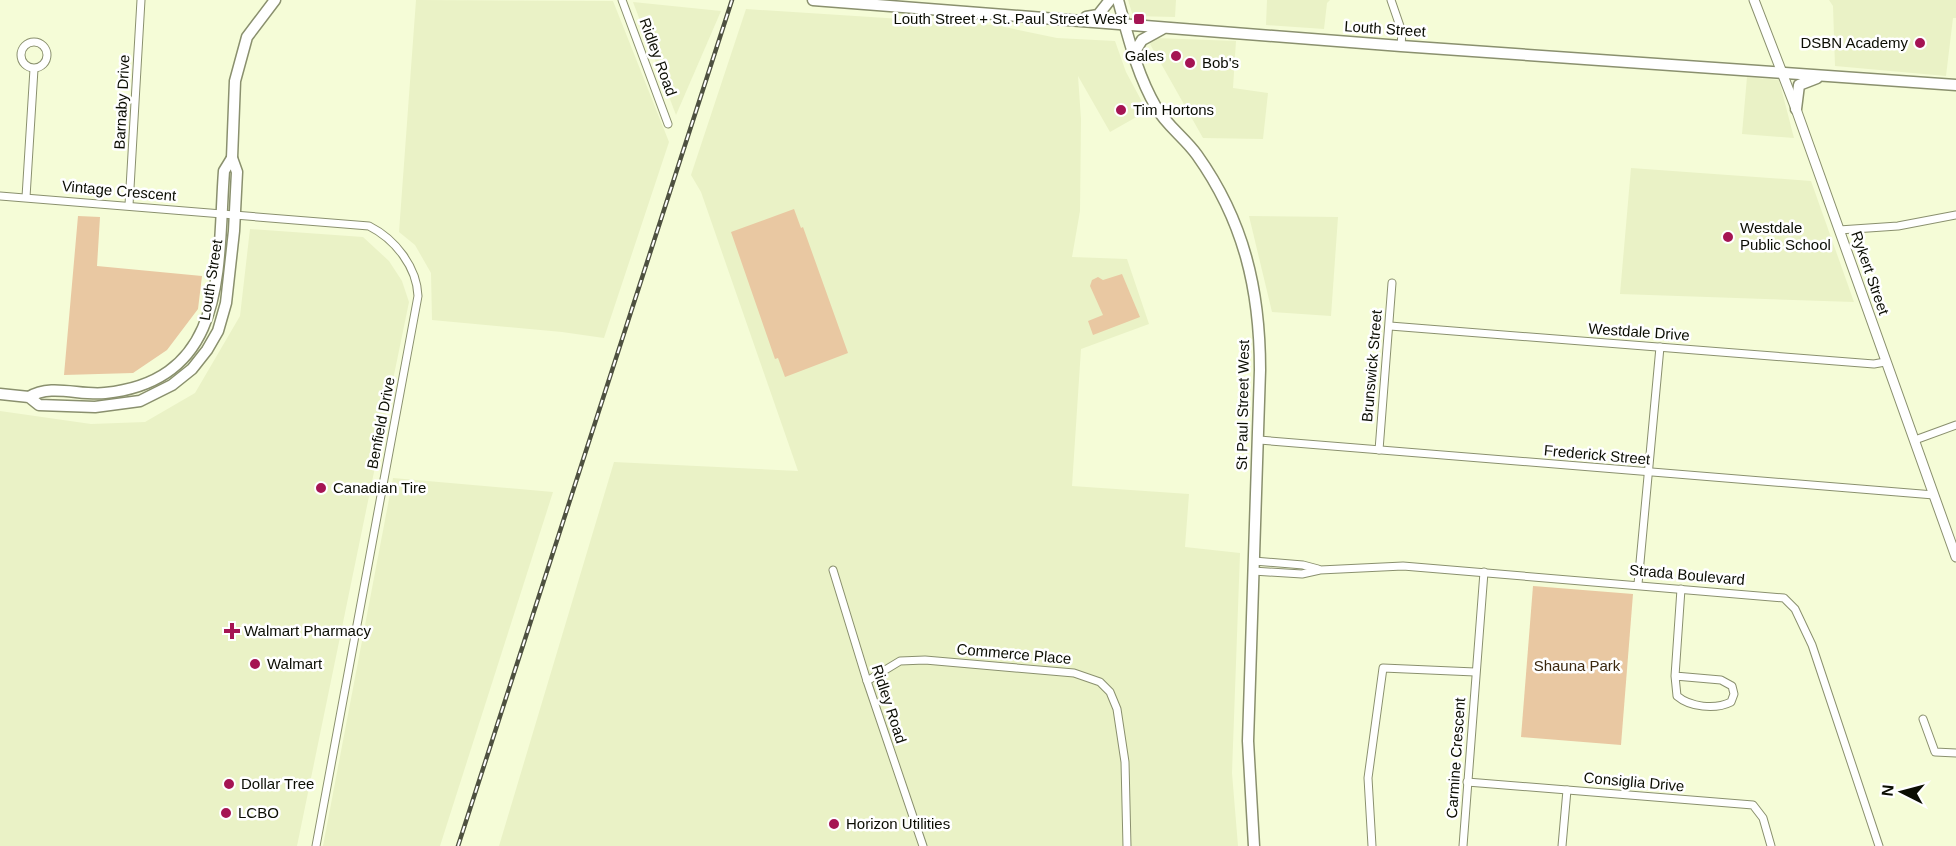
<svg xmlns="http://www.w3.org/2000/svg" width="1956" height="846" font-family="Helvetica,sans-serif">
<style>
.built{fill:#eaf2c6}
.green{fill:#e9c8a2}
.lines{fill:none;stroke-linecap:round;stroke-linejoin:round}
.minor-casing{stroke:#8a906e;stroke-width:9}
.tertiary-casing{stroke:#8a906e;stroke-width:11}
.secondary-casing{stroke:#8a906e;stroke-width:13}
.minor{stroke:#fff;stroke-width:7}
.tertiary{stroke:#fff;stroke-width:9}
.secondary{stroke:#fff;stroke-width:10}
.rail-casing{stroke:#4e5140;stroke-width:4.5}
.rail{stroke:#fff;stroke-width:2;stroke-dasharray:7;stroke-linecap:butt}
.poi-dot{fill:#a51453;stroke:#fff;stroke-width:2}
.labels{text-anchor:middle;stroke-width:5;stroke-linejoin:round;paint-order:stroke}
.poi-label{font-size:15px;fill:#0b0d03;stroke:#fff;text-anchor:start}
.street-label{font-size:15px;fill:#0b0d03;stroke:#fff}
.park-label{font-size:15px;fill:#3b280f;stroke:#fff}
</style>
<rect width="100%" height="100%" fill="#f5fcd7"/>
<g class="built">
<path d="M416 0 613 1 669 142 604 338 562 332 432 320 431 273 415 245 399 232Z"/>
<path d="M1128 0H1176L1175 17 1133 16Z"/>
<path d="M1267 0H1330L1327 3 1324 29 1266 25Z"/>
<path d="M1829 0H1956V18H1953L1946 76 1835 66 1833 6Z"/>
<path d="M633 2 721 11 676 115Z"/>
<path d="M746 9 995 25 1057 38 1115 41 1126 72 1147 111 1110 132 1078 76 1081 119 1080 211 1072 257 1127 259 1149 324 1081 349 1072 486 1189 494 1185 547 1240 553 1232 773 1238 846H499L614 462 798 471 701 192 691 175Z"/>
<path d="M1155 38 1236 41 1233 88 1268 93 1263 139 1203 138 1150 44Z"/>
<path d="M1747 77 1779 80 1794 138 1742 134Z"/>
<path d="M1631 168 1811 181 1854 302 1620 294Z"/>
<path d="M1249 216 1338 217 1331 316 1272 312Z"/>
<path d="M250 229 363 237 389 261 402 281 409 302 297 846H0V411L91 424 145 422 195 393 240 316Z"/>
<path d="M393 478 553 492 440 846H323Z"/>
</g>
<g class="green">
<path d="M794 209 801 228 803 227 848 353 785 377 778 358 775 359 731 232Z"/>
<path d="M78 216 100 217 97 266 202 276 198 309 167 350 133 373 64 375Z"/>
<path d="M1122 274 1140 317 1093 335 1088 321 1103 315 1090 286 1092 280 1098 277 1103 280Z"/>
<path d="M1533 586 1633 594 1621 745 1521 737Z"/>
</g>
<g class="lines">
<defs>
<g id="minor">
<path d="M622 0 668 124"/>
<path d="M1391 0 1402 32 1401 46"/>
<circle cx="34" cy="55" r="13"/>
<path d="M0 196 369 226C395 239 417 267 418 296L316 846"/>
<path d="M26 197 34 69"/>
<path d="M129 205 141 0"/>
<path d="M1839 230 1898 226 1956 215"/>
<path d="M1390 326 1874 364 1885 362"/>
<path d="M1259 440 1934 495"/>
<path d="M1915 440 1956 425"/>
<path d="M1379 450 1392 283"/>
<path d="M1254 561 1303 565 1318 569"/>
<path d="M833 570 867 681 923 846"/>
<path d="M1253 571 1302 574 1320 570 1403 566 1784 598 1795 609 1812 645 1879 846"/>
<path d="M1638 584 1660 347"/>
<path d="M1675 676 1721 680 1732 686 1734 694 1731 702C1715 710 1690 707 1677 696L1675 676 1681 589"/>
<path d="M867 681 900 661 925 660 1074 673 1100 682 1110 692 1117 709 1125 762 1127 846"/>
<path d="M1923 719 1935 752 1956 753"/>
<path d="M1467 782 1753 805 1763 818 1771 846"/>
<path d="M1372 846 1368 778 1383 668 1475 672"/>
<path d="M1463 846 1484 572"/>
<path d="M1562 846 1567 790"/>
</g>
<path id="tertiary" d="M1754 0 1796 109 1956 557"/>
<g id="secondary">
<path d="M813 0 1401 46 1956 85"/>
<path d="M1118 0C1128 36 1137 75 1156 107 1166 125 1185 138 1197 155 1244 221 1260 290 1260 370L1248 741 1254 846"/>
<path d="M1086 17 1098 15 1110 0"/>
<path d="M1134 53 1142 40 1162 29"/>
<path d="M1796 109 1799 85 1817 78"/>
<path d="M0 394 29 397 39 405 95 407 140 401 172 385 192 369 207 350 218 331 226 303 234 231 237 172 232 158 235 81 247 37 275 0"/>
<path d="M29 397C51 383 80 396 105 393 230 380 217 265 224 171L232 158"/>
</g>
</defs>
<use href="#minor" class="minor-casing"/>
<use href="#tertiary" class="tertiary-casing"/>
<use href="#secondary" class="secondary-casing"/>
<use href="#minor" class="minor"/>
<use href="#tertiary" class="tertiary"/>
<use href="#secondary" class="secondary"/>
<defs>
<path id="rail" d="M458 846 732 0"/>
</defs>
<use href="#rail" class="rail-casing"/>
<use href="#rail" class="rail"/>
</g>
<g class="poi-dot">
<rect x="1133" y="13" width="12" height="12" rx="3"/>
<circle cx="1920" cy="43" r="6"/>
<circle cx="1176" cy="56" r="6"/>
<circle cx="1190" cy="63" r="6"/>
<circle cx="1121" cy="110" r="6"/>
<circle cx="1728" cy="237" r="6"/>
<circle cx="321" cy="488" r="6"/>
<path d="M229 622h6v6h6v6h-6v6h-6v-6h-6v-6h6z"/>
<circle cx="255" cy="664" r="6"/>
<circle cx="229" cy="784" r="6"/>
<circle cx="226" cy="813" r="6"/>
<circle cx="834" cy="824" r="6"/>
</g>
<g class="labels">
<g class="poi-label">
<text x="1127" y="24" text-anchor="end">Louth Street + St. Paul Street West</text>
<text x="1908" y="48" text-anchor="end">DSBN Academy</text>
<text x="1164" y="61" text-anchor="end">Gales</text>
<text x="1202" y="68">Bob's</text>
<text x="1133" y="115">Tim Hortons</text>
<text x="1740" y="233">Westdale<tspan x="1740" dy="17">Public School</tspan></text>
<text x="333" y="493">Canadian Tire</text>
<text x="244" y="636">Walmart Pharmacy</text>
<text x="267" y="669">Walmart</text>
<text x="241" y="789">Dollar Tree</text>
<text x="238" y="818">LCBO</text>
<text x="846" y="829">Horizon Utilities</text>
</g>
<g class="street-label">
<text transform="translate(1385 29) rotate(4)" y="5">Louth Street</text>
<text transform="translate(658 57) rotate(70)" y="5">Ridley Road</text>
<text transform="translate(122 102) rotate(-87)" y="5">Barnaby Drive</text>
<text transform="translate(119 191) rotate(5)" y="5">Vintage Crescent</text>
<text transform="translate(1870 273) rotate(71)" y="5">Rykert Street</text>
<text transform="translate(211 280) rotate(-81)" y="5">Louth Street</text>
<text transform="translate(1639 332) rotate(4)" y="5">Westdale Drive</text>
<text transform="translate(1372 366) rotate(-85)" y="5">Brunswick Street</text>
<text transform="translate(1243 405) rotate(-89)" y="5">St Paul Street West</text>
<text transform="translate(381 423) rotate(-79)" y="5">Benfield Drive</text>
<text transform="translate(1597 455) rotate(5)" y="5">Frederick Street</text>
<text transform="translate(1687 575) rotate(5)" y="5">Strada Boulevard</text>
<text transform="translate(1014 654) rotate(5)" y="5">Commerce Place</text>
<text transform="translate(889 704) rotate(72)" y="5">Ridley Road</text>
<text transform="translate(1456 758) rotate(-86)" y="5">Carmine Crescent</text>
<text transform="translate(1634 782) rotate(5)" y="5">Consiglia Drive</text>
</g>
<g class="park-label">
<text x="1577" y="671">Shauna Park</text>
</g>
</g>
<g transform="translate(1902 792) rotate(276)" stroke="#ffffff" stroke-width="4.5" paint-order="stroke">
<path d="M0-4.5L10 22L0 15L-10 22Z" fill="#0b0d03"/>
<text y="-9" font-size="16" font-weight="bold" text-anchor="middle" fill="#0b0d03">N</text>
</g>
</svg>
